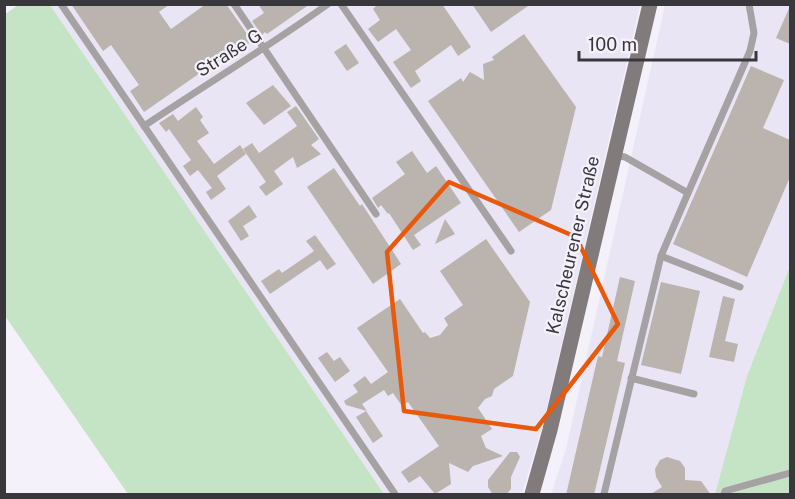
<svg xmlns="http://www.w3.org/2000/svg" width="795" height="499" font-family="'Public Sans',sans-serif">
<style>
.built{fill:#eae5f4}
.green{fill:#c5e4c5}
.building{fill:#bbb3ae}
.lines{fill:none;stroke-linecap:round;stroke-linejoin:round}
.service{stroke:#a6a2a3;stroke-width:7}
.secondary{stroke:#817b7c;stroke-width:15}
.marked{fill:none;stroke:#e8590c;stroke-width:4.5;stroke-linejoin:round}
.labels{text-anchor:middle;stroke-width:4.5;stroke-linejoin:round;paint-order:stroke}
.street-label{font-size:18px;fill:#38373b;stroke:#f4f1fa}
</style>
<rect width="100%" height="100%" fill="#f4f1fa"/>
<g class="built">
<path d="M50 5H640L544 420 522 494H384Z"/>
<path d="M665 5H790V266L747 376 715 494H551L566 449Z"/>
</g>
<g class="green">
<path d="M18 5H50L384 494H128L5 316 4 15Z"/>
<path d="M790 266V494H715L747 376Z"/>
</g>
<g class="building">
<path d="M71 4H170L159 12 171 29 206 4H226L252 41 215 67 213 64 144 112 130 91 139 85 111 45 103 51Z"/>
<path d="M258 4H310L267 34 265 32 262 35 252 21 264 13Z"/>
<path d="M378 4H442L471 47 458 56 451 45 415 71 421 81 411 88 393 62 411 50 396 29 378 42 368 29 380 20 373 9Z"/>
<path d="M472 4H531L491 32Z"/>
<path d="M790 6V44L776 38Z"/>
<path d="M524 34 576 107 551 210 519 232 428 101 461 78 463 82 470 72 484 80 483 64 494 60 492 57Z"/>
<path d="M346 44 359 63 347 71 334 52Z"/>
<path d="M751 66 784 80 763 128 790 140V177L747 277 673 244Z"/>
<path d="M273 85 291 106 264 125 246 103Z"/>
<path d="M296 106 319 139 311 145 321 154 297 168 293 157 274 171 283 184 266 196 259 187 266 182 243 149 252 143 259 153 297 126 287 112Z"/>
<path d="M196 107 203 117 200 120 209 133 197 141 214 164 240 145 246 154 217 176 226 189 211 200 206 192 212 188 198 170 190 176 183 166 191 160 169 129 166 132 159 123 173 114 178 121Z"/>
<path d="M412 151 427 173 436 166 461 203 414 235 421 245 413 250 389 213 388 214 381 205 378 208 372 198 405 174 396 162Z"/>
<path d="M334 168 360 206 362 204 401 264 373 284 307 187Z"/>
<path d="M249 205 257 217 243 226 249 236 241 241 228 221Z"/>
<path d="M445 219 455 234 435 244Z"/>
<path d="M315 235 336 264 327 270 320 260 270 294 261 281 279 269 282 273 314 251 306 241Z"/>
<path d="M486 239 530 302 513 376 494 389 492 396 485 399 478 408 492 429 481 436 486 448 503 456 473 466 468 472 449 463 451 484 435 494 420 476 409 483 401 472 439 446 408 402 402 406 393 393 388 396 384 390 362 404 367 411 346 405 344 401 358 392 353 385 365 376 371 384 388 372 357 328 400 299 423 333 425 332 430 338 440 335 448 325 444 318 463 305 440 271Z"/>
<path d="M620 277 635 281 617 361 625 363 594 495H566L598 356 602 357Z"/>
<path d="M661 282 700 291 681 374 641 365Z"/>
<path d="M723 296 735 299 725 341 738 344 734 362 709 357Z"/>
<path d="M327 352 334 361 340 357 350 371 335 382 318 358Z"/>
<path d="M366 411 383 436 373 443 356 417Z"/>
<path d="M510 452H517L520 457 511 477V489L506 495H493L488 487V480Z"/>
<path d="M667 457 680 461 685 468V480L701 481 711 495H649L662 487 656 477 655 469 660 460Z"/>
</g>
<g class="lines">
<g class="service">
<path d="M61 4 395 494"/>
<path d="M234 4 376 214"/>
<path d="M341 4 511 251"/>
<path d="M144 126C205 85 268 47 328 4"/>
<path d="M613 155 625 157 688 193 750 51 754 33 749 4"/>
<path d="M661 256 740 287"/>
<path d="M631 378 694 394"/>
<path d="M604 494 661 256 688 193"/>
<path d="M724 494 725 491 790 473"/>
</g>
<path class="secondary" d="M532 494 550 430 650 4"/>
</g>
<path class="marked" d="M449 182 576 237 618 324 536 429 404 411 387 252Z"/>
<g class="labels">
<g class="street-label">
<text transform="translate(229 53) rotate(-32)" y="6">Straße G</text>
<text transform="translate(573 245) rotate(-77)" y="6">Kalscheurener Straße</text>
</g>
</g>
<rect width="795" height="499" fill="none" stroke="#38373b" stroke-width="12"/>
<path d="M579 51v9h177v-9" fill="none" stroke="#38373b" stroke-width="3"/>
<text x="588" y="51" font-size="18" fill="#38373b" stroke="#f4f1fa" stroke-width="4.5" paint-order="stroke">100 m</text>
</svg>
